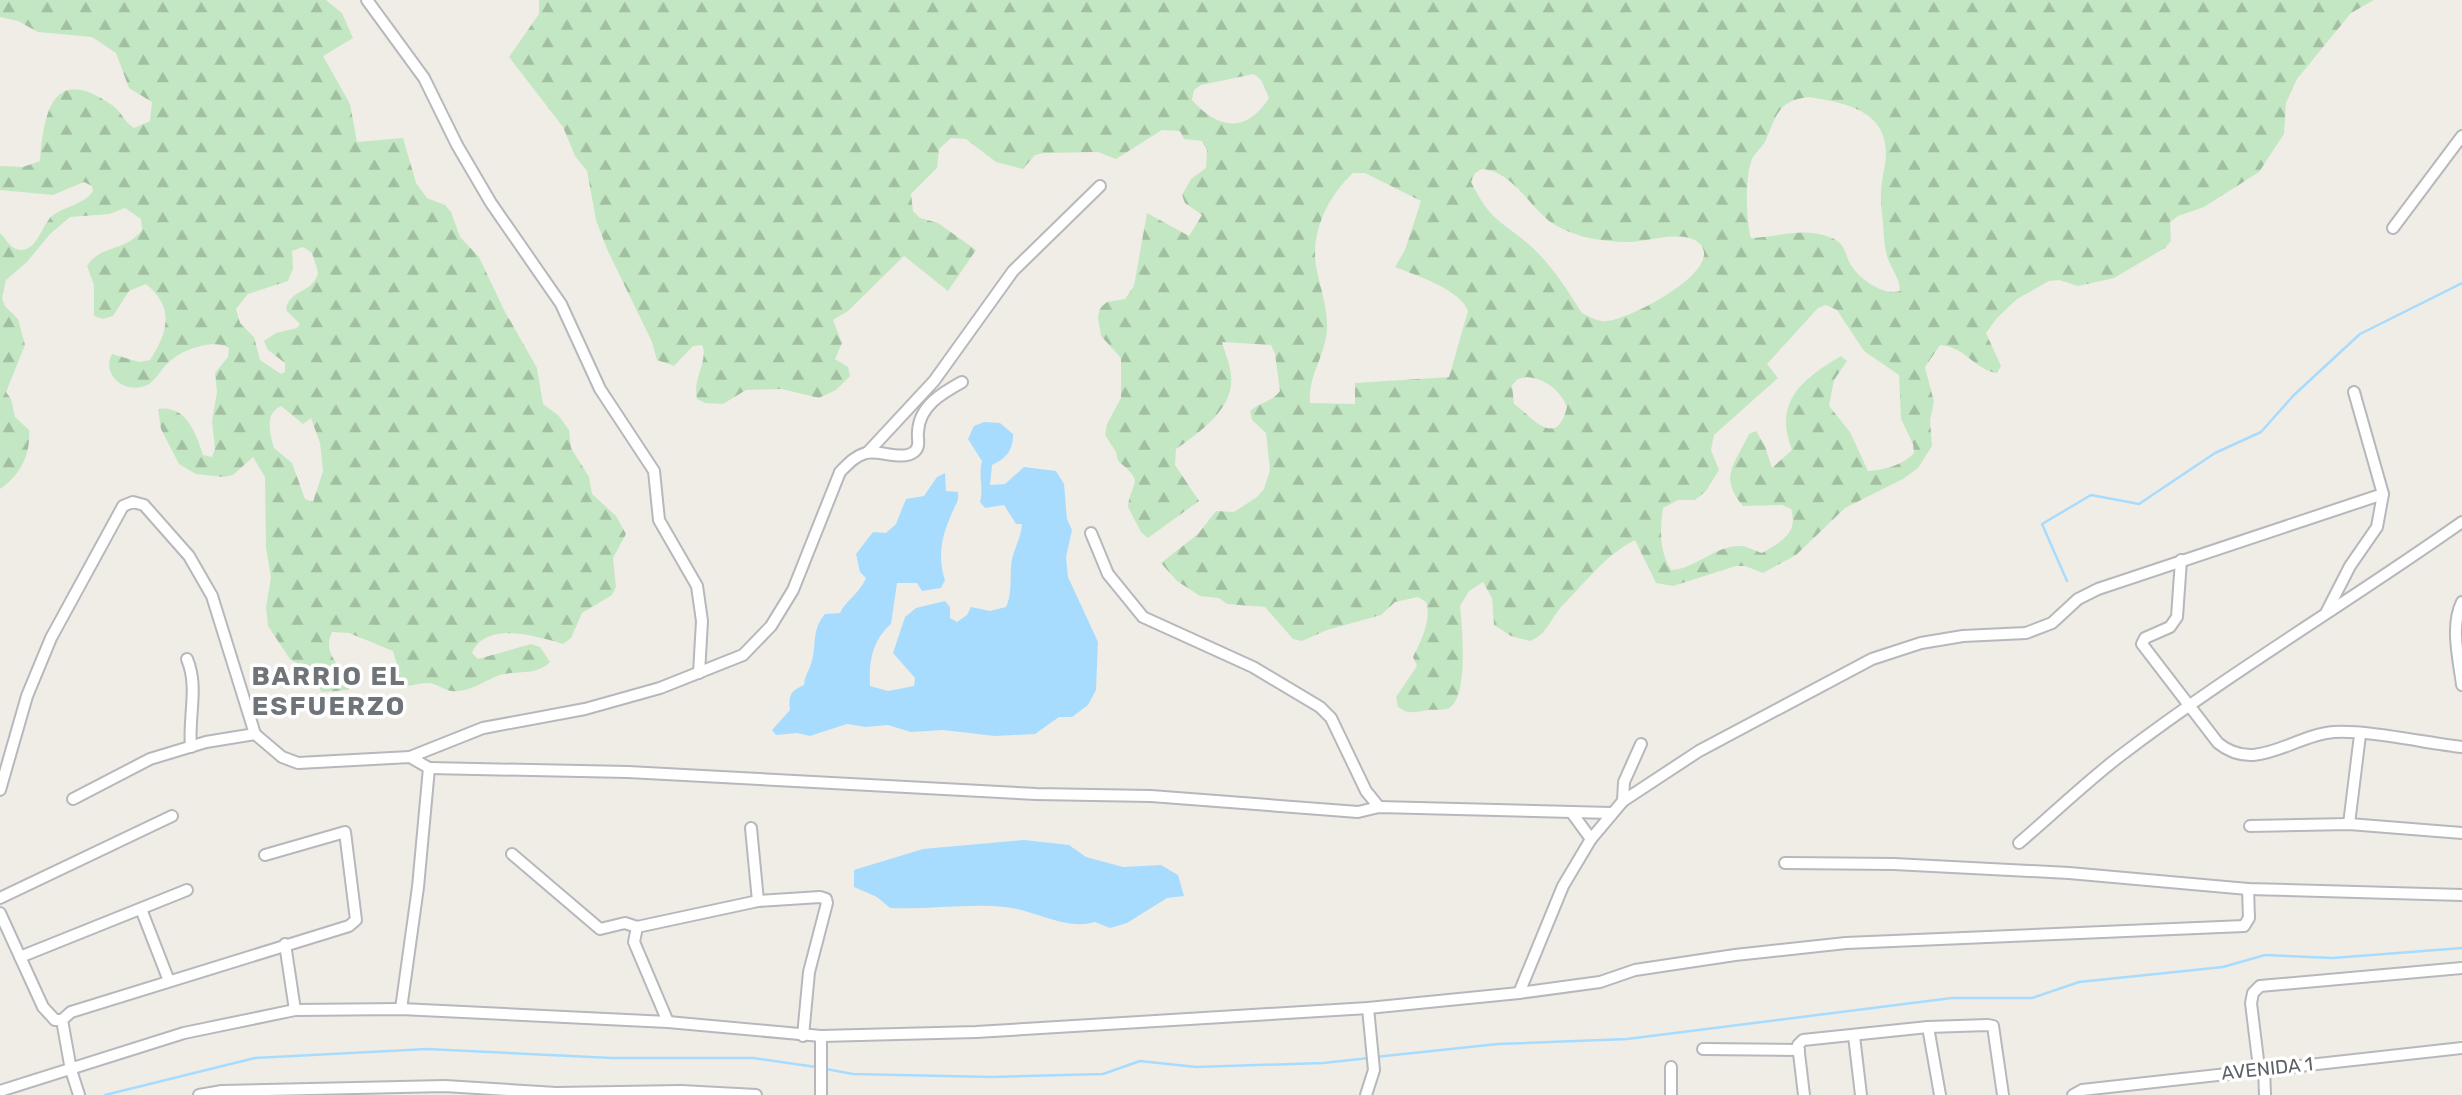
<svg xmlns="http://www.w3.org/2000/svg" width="2462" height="1095" font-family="Rubik,sans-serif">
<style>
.forest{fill:url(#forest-firs);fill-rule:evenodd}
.water{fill:#a7dcff}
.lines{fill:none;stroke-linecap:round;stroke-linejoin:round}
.stream{stroke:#a7dcff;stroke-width:2.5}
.street-casing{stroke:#b6b8bc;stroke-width:14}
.street{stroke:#fff;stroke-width:10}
.labels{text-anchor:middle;stroke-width:7;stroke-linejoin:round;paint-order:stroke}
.street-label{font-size:19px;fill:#5d6266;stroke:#fff}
.district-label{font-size:26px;font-weight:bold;letter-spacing:2px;fill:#6e7478;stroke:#fff}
</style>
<defs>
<pattern id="forest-firs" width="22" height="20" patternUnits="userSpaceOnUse" patternTransform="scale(1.75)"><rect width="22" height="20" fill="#c4e7c3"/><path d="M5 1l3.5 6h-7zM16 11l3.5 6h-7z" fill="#a2bfa2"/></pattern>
</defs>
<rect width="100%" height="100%" fill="#f0ede6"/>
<g class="forest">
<path d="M0 0H326L342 13 353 38 323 56 350 104 357 142 403 138 416 183 427 198 445 205 451 212 460 237 479 257 504 310 537 368 543 404 558 415 569 430 571 448 589 477 592 494 616 516 626 534 613 558 616 587 612 595 582 613 571 638 563 644C538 637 486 620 472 653L478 659 531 644 540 647 550 662C538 675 520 671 504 674 487 678 471 693 452 691 443 690 435 682 426 683 411 684 403 691 392 676L398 668 393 651 349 633 332 632C322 653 339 665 350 680L349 690 322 692 305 668 290 659 268 626 266 607 271 577 266 548 265 477 253 457 233 475 224 477 196 474 187 469 179 464 161 429 158 409C186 405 196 433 203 455L212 457 215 449 212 421 217 392 215 373 228 357 229 348C213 338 181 350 168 363 159 371 156 382 145 386 124 394 101 374 112 354L139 362 150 360C169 331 174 307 146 284L129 291 113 316 103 319 94 316V285L87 266C101 244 124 253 142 230L141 219 125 208 109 214 70 217 50 234 27 262 6 280 2 298 5 306 18 319 25 345 6 392 11 399 15 417 29 430C31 454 20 476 0 489V233C6 239 12 251 22 250 37 249 42 226 51 217 63 206 84 205 93 191L92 186 84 182 53 195 0 190V166L23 167 40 161C44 110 53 64 112 105 121 111 124 122 134 128L150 121 152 102 129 88 116 53 92 37 38 32 18 21 0 17ZM303 247 312 253 318 272C315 293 288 289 286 310L300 324 297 328 276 333 264 341 268 350 285 363V372L281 374 260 360 254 337 240 323 236 309 248 294 288 281 293 269 292 251ZM281 406 303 424 311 418 320 443 323 471 313 502 305 499 292 463 274 448C270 433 264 414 281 406Z"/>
<path d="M539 0H2374L2351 13 2297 79 2286 103 2284 134 2259 172 2204 207 2178 216 2170 222 2171 241 2165 248 2114 278 2078 286 2059 280 2049 281 2017 299 1997 318 1986 333 2001 366 1997 373C1975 370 1964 346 1940 345L1925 367 1934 402 1930 420 1932 446 1918 468 1903 479 1845 508 1796 555 1763 573 1745 566H1736L1673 586 1656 583 1635 540C1605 555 1585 583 1562 606 1550 619 1548 634 1530 641L1511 636 1494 625 1492 598 1483 582 1469 591 1460 606C1462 624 1469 698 1449 708 1443 711 1434 709 1428 710 1415 712 1409 715 1398 707L1396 697 1417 666 1413 657C1421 641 1432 619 1426 602L1418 597 1395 602 1381 615 1327 630 1302 641 1293 639 1265 607 1227 604 1219 598 1200 596 1177 581 1161 563 1198 534 1216 511 1234 512 1257 497 1264 489 1270 470 1266 433 1252 420 1250 411C1260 402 1271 403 1280 391L1275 354 1271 345 1222 342C1225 353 1230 364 1231 375 1235 408 1200 432 1176 449L1175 465 1199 501 1148 538 1141 532 1128 507C1130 481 1147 484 1118 461L1116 452 1105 435 1107 424 1121 398V358L1101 336 1098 317 1100 308 1107 302 1125 299 1134 286 1147 213 1189 236 1202 215 1185 203 1182 195 1191 179 1206 168 1207 150 1202 141 1184 139 1180 131 1162 130 1116 159 1098 152 1044 153 1035 155 1023 169 996 162 966 139 951 138 939 149 937 168 911 194 913 211 920 218 938 223 976 250 948 291 904 256 848 311 833 320 842 343 835 359 848 367 850 376 836 390 819 398 782 389 746 390 723 404 705 403 697 399C692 378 709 361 702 345L693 346 674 366 657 360 652 342 607 249 596 220 587 171 575 156 563 127 509 57 539 14ZM1254 74 1261 80 1269 98C1246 134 1218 129 1192 100L1194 90 1201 85ZM1808 97C1848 103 1893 112 1885 164 1882 180 1879 196 1882 213 1884 227 1883 242 1887 256 1891 269 1900 278 1900 291 1885 296 1862 281 1853 268 1844 257 1848 245 1832 238 1804 226 1780 237 1751 238 1746 221 1745 180 1751 162 1753 154 1762 148 1766 140 1776 117 1777 101 1808 97ZM1482 169C1514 172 1529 207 1552 223 1561 229 1572 233 1581 236 1596 240 1614 242 1629 242 1647 242 1687 228 1701 245 1722 272 1628 320 1607 321 1598 322 1590 317 1582 313 1568 291 1552 266 1533 248 1502 220 1492 224 1471 182L1475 173ZM1353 173H1365L1421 201 1405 250 1395 267C1415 275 1460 289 1468 311L1449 377 1355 383V404L1310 403C1308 376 1325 356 1327 330 1328 310 1321 290 1317 271 1309 235 1327 197 1353 173ZM1826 305 1837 310 1864 351 1899 375 1901 419 1913 444 1914 453C1903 465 1884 470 1868 471L1850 432 1829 406 1834 380 1847 361 1841 356C1802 379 1773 402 1792 450L1772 468 1765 446 1756 431 1749 434C1735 464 1718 477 1743 506L1782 505 1791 509C1799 533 1781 542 1762 553 1755 551 1747 546 1741 546 1715 545 1696 569 1671 570 1659 551 1660 529 1663 508L1678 500H1695L1706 491 1719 470 1711 450 1714 435 1778 378 1767 364 1818 308ZM1527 377C1546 379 1560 390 1567 407 1556 451 1532 416 1514 404L1512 385 1518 379Z"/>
</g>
<g class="water">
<path d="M984 422 1000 423 1013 434C1013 450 1007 458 992 465L990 485 1005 484 1024 467 1056 471 1064 484 1067 519 1072 530 1066 557 1068 577 1098 642 1096 690 1088 705 1072 717H1059L1035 734 995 736 943 730 911 732 888 725 866 727 847 724 810 736 797 733 776 735 772 730 790 710C788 695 791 691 804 685 805 675 808 673 811 664 817 646 811 630 825 614L840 613C847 599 860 593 866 578L860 572 856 554 873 532 886 533 896 524 906 499 924 496 937 477 945 473 946 491 958 492C959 503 956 503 952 513 942 535 937 556 945 580L941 588 922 591 917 583H897L891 624C872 641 869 661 870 686L888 691 914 686 915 678 893 653 905 617 916 608 945 601 950 607V618L957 622 967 615 971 607 990 611 1006 607C1012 595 1010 580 1011 568 1011 553 1021 540 1022 524H1016L1004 505 985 508 980 502C984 487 978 476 982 461L968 439 974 426Z"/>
<path d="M1024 840 1069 845 1086 857 1123 867 1161 865 1178 875 1184 896 1167 898 1127 923 1110 928 1095 922C1066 931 1035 910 1005 907 967 903 928 910 890 908L877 897 854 887V870L923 849Z"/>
</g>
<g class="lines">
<g class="stream">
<path d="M2067 581 2042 524 2091 495 2139 504 2215 453 2261 432 2294 395 2360 334 2462 283"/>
<path d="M1375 1057 1498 1044 1627 1039 1952 998H2032L2079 982 2223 967 2265 955 2333 958 2462 948"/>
<path d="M826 1069 853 1074 992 1077 1103 1074 1140 1061 1196 1067 1323 1063 1369 1058"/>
<path d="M105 1095 255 1058 427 1049 612 1058H753L816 1067"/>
</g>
<defs>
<g id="street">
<path d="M367 0 424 78 457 145 491 203 561 304 600 389 654 471 659 520 697 586 702 621 699 673"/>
<path d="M2393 228 2462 136"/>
<path d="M868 452 934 381 1013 271 1100 186"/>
<path d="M1091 533 1108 574 1143 617 1253 667 1320 707 1331 718 1366 791 1379 807"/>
<path d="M2181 560 2177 617 2170 627 2145 638 2142 644 2218 743C2256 774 2293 735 2334 732 2368 730 2426 743 2462 747"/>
<path d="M2462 602C2450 626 2459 660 2462 685"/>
<path d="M2327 611 2350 566 2377 527 2383 494 2354 392"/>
<path d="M187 659C199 687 188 717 191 747"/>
<path d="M410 757 483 728 585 709 660 688 743 655 771 626 793 590 840 472C848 464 855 456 866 453 880 450 902 461 914 452 921 446 917 439 918 432 919 406 942 393 962 382"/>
<path d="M429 768 628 772 1036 794 1151 796 1358 812 1379 807 1611 813"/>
<path d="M0 790 27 696 51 638 123 506 133 502 144 505 189 556 212 596 255 734 282 757 298 763 410 757 429 768 418 887 401 1009"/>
<path d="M73 799 150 759 206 742 255 734"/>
<path d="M1623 801 1624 782 1641 744"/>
<path d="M1572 813 1591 839"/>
<path d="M2349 824 2360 735"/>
<path d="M2250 826 2349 824 2462 833"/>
<path d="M751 828 758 901"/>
<path d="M2019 843C2053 814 2085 783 2120 756 2230 672 2349 602 2462 522"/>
<path d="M512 854 600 929 625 923 637 927"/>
<path d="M1785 863 1894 864 2069 873 2248 889 2462 895"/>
<path d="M0 898 172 816"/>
<path d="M141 909 169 981"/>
<path d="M0 913 43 1007 55 1020H62"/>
<path d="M285 944 295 1010"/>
<path d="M20 957 187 890"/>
<path d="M1519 993 1563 886 1591 839 1623 801 1699 751 1872 659 1921 643 1963 636 2026 633 2052 623 2078 599 2098 589 2383 494"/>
<path d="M668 1022 634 942 637 927 758 901 820 897 826 899 827 903 809 972 803 1036"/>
<path d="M1928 1027 1940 1095"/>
<path d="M1854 1036 1861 1095"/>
<path d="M1703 1049 1799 1050"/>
<path d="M1671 1067V1095"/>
<path d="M2264 1067 2265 1095"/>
<path d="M2259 1068 2251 1003 2253 993 2260 986 2462 968"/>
<path d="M0 1091 184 1033 295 1010 401 1009 668 1022 821 1036 976 1032 1368 1008 1519 993 1600 982 1635 970 1735 955 1846 943 2244 926 2249 918 2248 889"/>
<path d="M79 1095 71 1070 62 1020 71 1012 349 926 356 920 345 832 265 855"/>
<path d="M199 1095 222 1091 445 1086 556 1093 681 1091 756 1095"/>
<path d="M821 1095V1036"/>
<path d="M1366 1095 1374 1070 1368 1008"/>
<path d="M1804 1095 1798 1045 1803 1040 1928 1027 1988 1025 1993 1026 2003 1095"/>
<path d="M2073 1095 2082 1090 2462 1048"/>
</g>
</defs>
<use href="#street" class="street-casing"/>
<use href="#street" class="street"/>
</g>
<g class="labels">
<g class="street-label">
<text transform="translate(2267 1068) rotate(-6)" y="7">AVENIDA 1</text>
</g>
<g class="district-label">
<text x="329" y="685">BARRIO EL<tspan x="329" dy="30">ESFUERZO</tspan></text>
</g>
</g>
</svg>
